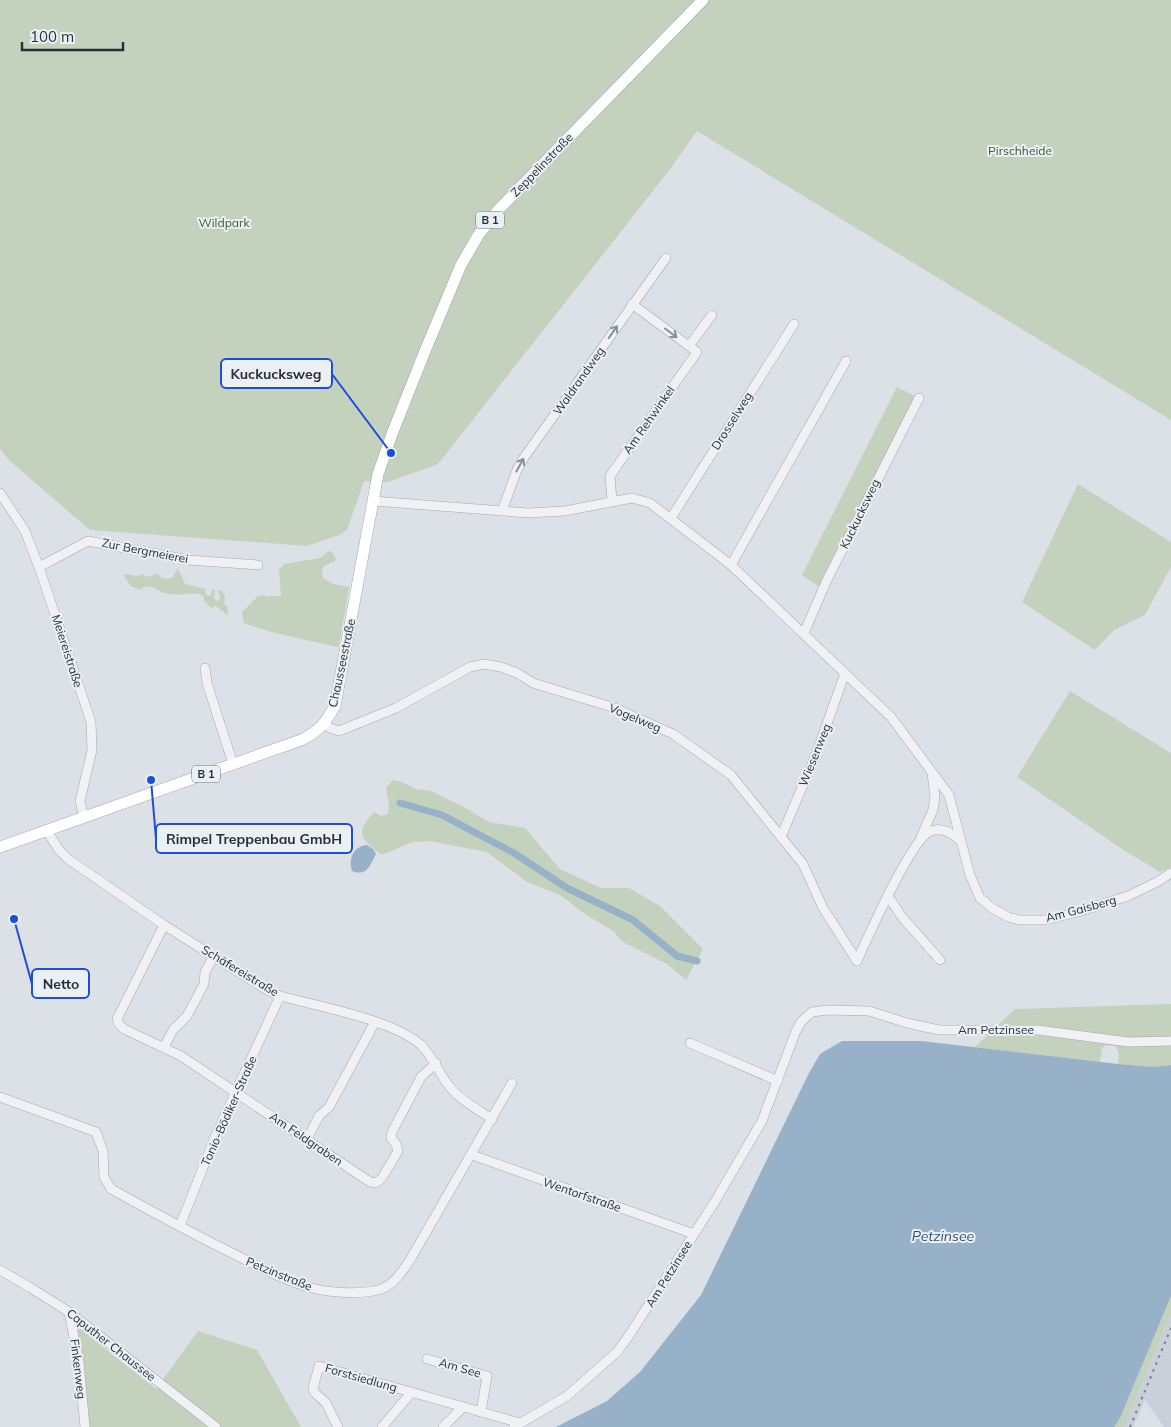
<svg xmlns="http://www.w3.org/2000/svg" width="1171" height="1427" font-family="Mulish,sans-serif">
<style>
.built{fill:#cad0d9}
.green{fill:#c3d1bd}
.water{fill:#96b1c8}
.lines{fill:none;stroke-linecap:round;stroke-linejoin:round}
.canal{stroke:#96b1c8;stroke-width:7}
.minor-casing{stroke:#a2a8b1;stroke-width:10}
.major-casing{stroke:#9ba6b2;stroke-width:12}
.minor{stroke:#eff1f5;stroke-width:9}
.major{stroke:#fff;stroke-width:11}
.rail{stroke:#768190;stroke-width:2;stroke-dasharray:2.5 5;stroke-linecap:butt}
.oneway{stroke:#8a9099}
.labels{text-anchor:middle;stroke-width:4;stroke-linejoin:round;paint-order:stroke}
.shield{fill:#ebf0f4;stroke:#616a74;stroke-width:1}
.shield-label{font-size:11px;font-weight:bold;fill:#26303d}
.park-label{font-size:12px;fill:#3c5933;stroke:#ebf0f4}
.street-label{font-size:12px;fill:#26303d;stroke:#ebf0f4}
.water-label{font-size:14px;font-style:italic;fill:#305171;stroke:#ebf0f4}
.leader{fill:none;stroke:#1d4ed8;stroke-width:2}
.callout-dot{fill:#1d4ed8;stroke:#ebf0f4;stroke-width:2}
.callout{fill:#ebf0f4;stroke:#1d4ed8;stroke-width:2}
.callout-label{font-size:14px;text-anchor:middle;font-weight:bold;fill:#26303d}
</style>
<rect width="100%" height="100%" fill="#dce1e7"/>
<path class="built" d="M1171 1313V1427H1164L1145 1400 1133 1427H1124Z"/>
<g class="green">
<path d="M0 0H1171V420L697 131 671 168 438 464 388 482 364 481 347 530 339 535 307 546 90 530 11 462 0 449Z"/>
<path d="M897 387 917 397 821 588 802 575Z"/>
<path d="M1078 484 1171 542V567L1145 615 1114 630 1095 650 1022 602Z"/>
<path d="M329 551 332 552 336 558 335 561C325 566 320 565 323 578L333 584 349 587 339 646 337 647 271 632 243 623 244 622 242 615V612L258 596 263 595 268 597 269 596H281L279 570 284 564 320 558Z"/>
<path d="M178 568 185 584 206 589 205 592 206 595 209 596 211 594 212 589 215 590 214 598 217 601 220 598 218 590 222 591 225 596 224 605 227 606 228 614 226 615 224 612 214 605 212 609 204 601V597L200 594C187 592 180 597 165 593 156 590 149 582 140 590L131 586 124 576 126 574 137 576 142 574 146 577 157 574C161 579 167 580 173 577Z"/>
<path d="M1070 691 1171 753V867L1160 872 1122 849 1017 777Z"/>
<path d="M393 780 402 782 416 789 431 791 460 805 489 822 525 828 560 869 601 888H629L660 906 703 949 686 980 667 964 623 942 613 931 585 914 560 895 527 882 487 852 430 841 412 842 382 855C361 839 354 834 374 812L381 816 388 814 389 806 386 788Z"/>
<path d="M1171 1004V1065L1154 1067 1118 1064 1119 1055 1116 1046 1106 1045 1102 1048 1100 1062 975 1047 1015 1009Z"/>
<path d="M1171 1296V1313L1124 1427H1114L1120 1418Z"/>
<path d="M73 1323 156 1389 198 1331 257 1350 301 1427H87Z"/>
</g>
<g class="water">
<path d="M367 845 373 849 376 854C370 865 367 877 352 871 348 858 354 846 367 845Z"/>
<path d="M842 1041H921L1118 1064 1154 1067 1171 1065V1296L1120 1418 1114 1427H556L607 1401 640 1372 701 1295 809 1073 820 1054Z"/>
</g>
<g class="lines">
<path class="canal" d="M400 803 442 815 476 833 514 853 567 888 633 920 677 956 697 961"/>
<defs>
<g id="minor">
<path d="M689 346 712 315"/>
<path d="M0 493 25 531 39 567 91 722 92 750 80 801 84 818"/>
<path d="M373 501 528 513 565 511 632 498 650 503 731 565 891 717 949 795 970 875 980 898 992 908 1008 917 1020 920H1045L1078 912 1128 896 1157 882 1171 873"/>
<path d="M612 501 610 476 697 352 632 304"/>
<path d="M502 511 517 470 523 459 666 258"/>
<path d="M671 518 794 324"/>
<path d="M731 565 846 361"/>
<path d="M39 567 88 541 188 560 258 565"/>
<path d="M804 633 826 582 919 398"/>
<path d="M205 668 207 683 233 764"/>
<path d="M324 724 330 728 339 731 396 708 470 667 484 664 501 667 517 673 533 683 615 708 673 734 731 775 803 864 823 908 857 961"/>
<path d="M47 831 59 850 68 859 164 925 267 990 280 996C318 1006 393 1020 421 1045 433 1057 439 1073 449 1086 460 1100 477 1109 492 1119"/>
<path d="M781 837 817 752 845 673"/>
<path d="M921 837 933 810 935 797 932 773"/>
<path d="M888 896 902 917 940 960"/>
<path d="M164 925 117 1019 119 1024 124 1029 181 1056 370 1182 376 1183 382 1178 398 1151 396 1144 391 1138 392 1132 421 1077 436 1063"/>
<path d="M857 961C868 937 910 842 929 832 940 826 952 833 960 840"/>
<path d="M690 1043 778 1081"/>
<path d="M164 1047 173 1030 187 1016 204 984 205 972 214 956"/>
<path d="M0 1097 96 1132 103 1151 104 1177 111 1189C151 1211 191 1233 232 1253 259 1267 287 1282 316 1289 334 1293 367 1295 384 1288 396 1282 403 1270 410 1260L512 1083"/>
<path d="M307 1139 319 1116 329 1107 375 1022"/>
<path d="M472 1155 694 1234"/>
<path d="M180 1226 215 1137 280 996"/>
<path d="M0 1270 31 1288 69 1312 216 1427"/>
<path d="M69 1312 79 1362 85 1427"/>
<path d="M427 1359 487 1376 481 1412"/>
<path d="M338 1427 326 1403 315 1393 313 1388 319 1366 520 1423"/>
<path d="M382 1427 412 1392"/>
<path d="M443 1427 463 1407"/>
<path d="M514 1427 567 1396 617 1352 628 1337 714 1203 762 1121 796 1031 801 1022 812 1012 828 1010 869 1011 907 1023 939 1030H1038L1128 1042 1171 1041"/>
</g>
<path id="major" d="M0 847 301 740C320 731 325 723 335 706L378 474 392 434 425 351 461 265 479 234 500 208 703 0"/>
</defs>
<use href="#minor" class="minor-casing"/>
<use href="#major" class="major-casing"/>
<use href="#minor" class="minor"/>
<use href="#major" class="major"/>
<path class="rail" d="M1130 1427 1171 1328"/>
</g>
<defs><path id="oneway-shaft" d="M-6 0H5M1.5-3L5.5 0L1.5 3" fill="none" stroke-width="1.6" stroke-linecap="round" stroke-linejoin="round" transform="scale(1.25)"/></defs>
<g class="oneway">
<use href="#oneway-shaft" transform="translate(613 332) rotate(-55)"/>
<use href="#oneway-shaft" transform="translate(671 333) rotate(37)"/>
<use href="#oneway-shaft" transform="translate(520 465) rotate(-61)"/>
</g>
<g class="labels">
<g class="shield">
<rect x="476" y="211.5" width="28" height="17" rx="4"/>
<rect x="192" y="765.5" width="28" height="17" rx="4"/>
</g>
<g class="shield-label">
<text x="490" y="224">B 1</text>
<text x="206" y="778">B 1</text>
</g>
<g class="park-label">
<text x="1020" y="155">Pirschheide</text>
<text x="224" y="227">Wildpark</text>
</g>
<g class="street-label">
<text transform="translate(542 165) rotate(-46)" y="4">Zeppelinstraße</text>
<text transform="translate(579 381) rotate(-55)" y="4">Waldrandweg</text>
<text transform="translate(649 420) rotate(-55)" y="4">Am Rehwinkel</text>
<text transform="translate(732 421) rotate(-58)" y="4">Drosselweg</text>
<text transform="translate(860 514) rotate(-64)" y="4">Kuckucksweg</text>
<text transform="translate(145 551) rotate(11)" y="4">Zur Bergmeierei</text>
<text transform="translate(67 651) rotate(72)" y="4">Meiereistraße</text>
<text transform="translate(342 663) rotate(-78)" y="4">Chausseestraße</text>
<text transform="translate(635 718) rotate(23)" y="4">Vogelweg</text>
<text transform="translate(815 755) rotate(-68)" y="4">Wiesenweg</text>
<text transform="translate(1081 909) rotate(-15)" y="4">Am Gaisberg</text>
<text transform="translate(240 971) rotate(31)" y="4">Schäfereistraße</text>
<text x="996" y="1034">Am Petzinsee</text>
<text transform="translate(229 1111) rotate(-66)" y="4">Tonio-Bödiker-Straße</text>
<text transform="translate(306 1139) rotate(34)" y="4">Am Feldgraben</text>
<text transform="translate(582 1195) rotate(19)" y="4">Wentorfstraße</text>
<text transform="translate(279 1274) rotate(22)" y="4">Petzinstraße</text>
<text transform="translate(669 1274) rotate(-58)" y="4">Am Petzinsee</text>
<text transform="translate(111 1345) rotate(38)" y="4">Caputher Chaussee</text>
<text transform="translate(460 1368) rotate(16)" y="4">Am See</text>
<text transform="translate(78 1369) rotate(83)" y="4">Finkenweg</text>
<text transform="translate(361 1378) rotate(16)" y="4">Forstsiedlung</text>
</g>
<g class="water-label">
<text x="943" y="1241">Petzinsee</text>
</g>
</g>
<path class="leader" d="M391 453L332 374M151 780L156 839M14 919L32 984"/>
<g class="callout-dot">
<circle cx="391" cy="453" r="5"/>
<circle cx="151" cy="780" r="5"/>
<circle cx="14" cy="919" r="5"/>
</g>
<g class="callout">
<rect x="221" y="359" width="111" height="29" rx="5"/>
<rect x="156" y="824" width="196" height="29" rx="5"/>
<rect x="32" y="969" width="57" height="29" rx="5"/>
</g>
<g class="callout-label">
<text x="276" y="379">Kuckucksweg</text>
<text x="254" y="844">Rimpel Treppenbau GmbH</text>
<text x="61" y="989">Netto</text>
</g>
<path d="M22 42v8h101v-8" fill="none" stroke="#26303d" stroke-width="2.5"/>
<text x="30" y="42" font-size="15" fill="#26303d" stroke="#ebf0f4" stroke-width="4" paint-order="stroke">100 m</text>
</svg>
